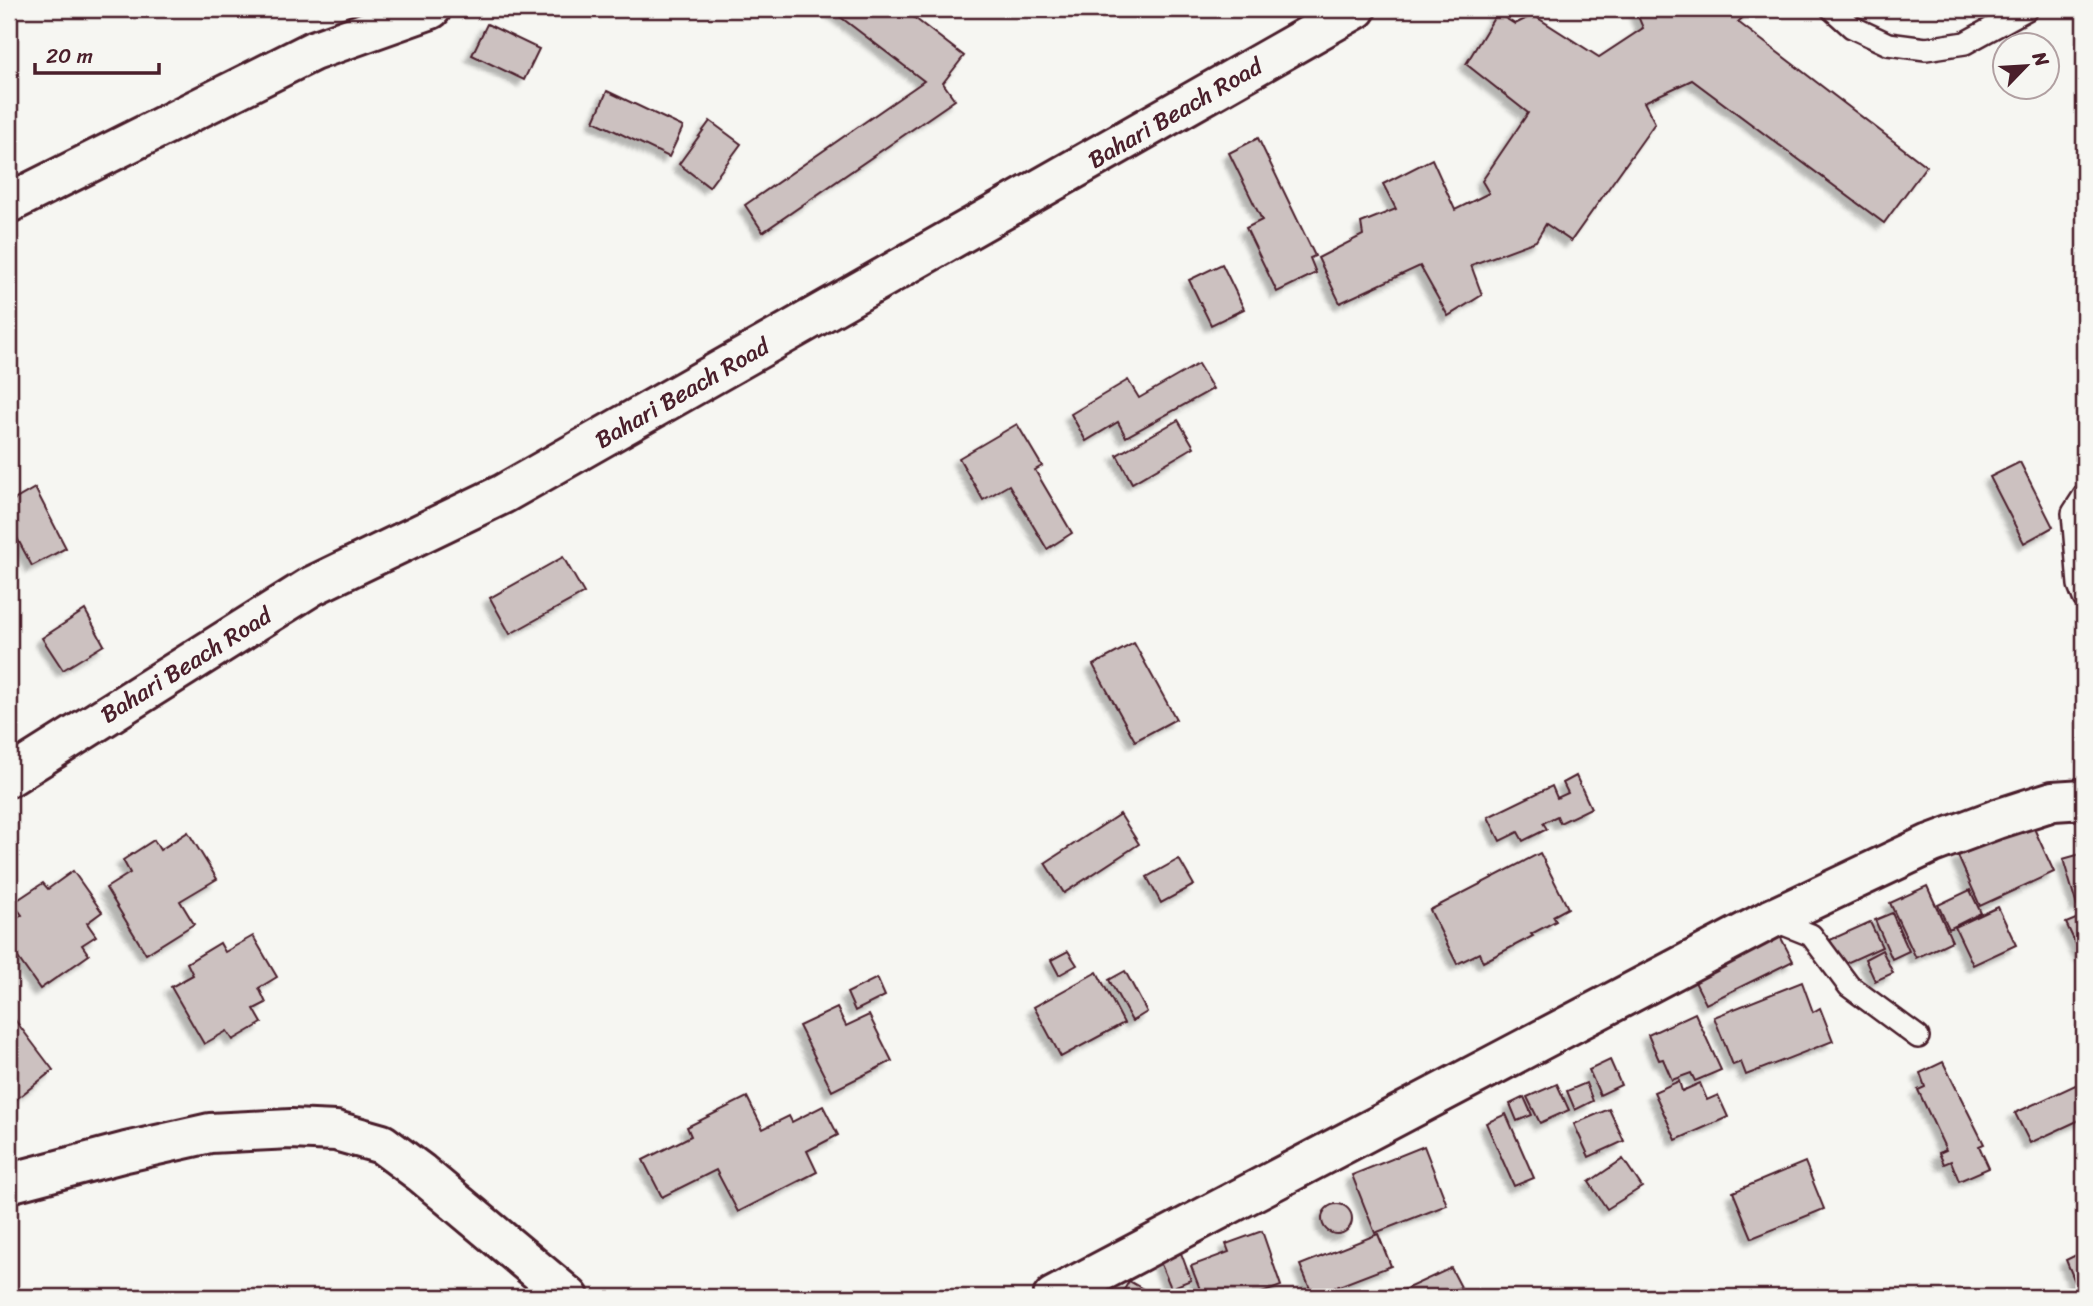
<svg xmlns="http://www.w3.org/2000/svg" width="2093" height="1306" font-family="Sriracha,sans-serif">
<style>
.building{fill:#ccc1c0;stroke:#4a1f2b;stroke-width:2;filter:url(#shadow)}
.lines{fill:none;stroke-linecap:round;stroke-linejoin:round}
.lane-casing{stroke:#4a1f2b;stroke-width:26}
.street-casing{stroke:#4a1f2b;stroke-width:44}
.secondary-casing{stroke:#4a1f2b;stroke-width:44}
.lane{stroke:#f6f6f2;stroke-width:21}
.street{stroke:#f6f6f2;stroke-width:38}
.secondary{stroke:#f6f6f2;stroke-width:38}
.labels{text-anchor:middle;stroke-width:5;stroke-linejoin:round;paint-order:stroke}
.street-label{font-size:24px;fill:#4a1f2b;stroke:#f6f6f2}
</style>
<defs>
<filter id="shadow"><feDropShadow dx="-6" dy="6" stdDeviation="2" flood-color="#0004"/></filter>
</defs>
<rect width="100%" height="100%" fill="#f6f6f2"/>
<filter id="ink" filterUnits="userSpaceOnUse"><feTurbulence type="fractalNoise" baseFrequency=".0143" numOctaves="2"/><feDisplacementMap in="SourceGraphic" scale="14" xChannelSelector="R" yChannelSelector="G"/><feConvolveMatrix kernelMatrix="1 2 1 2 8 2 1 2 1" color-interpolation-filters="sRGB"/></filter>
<g filter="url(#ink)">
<g class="building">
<path d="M830 9H903L964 56 943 83 955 100 763 232 745 205 924 81Z"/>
<path d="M1635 9H1752L1738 22 1926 166 1884 223 1692 80 1644 102 1655 123 1571 241 1546 224 1536 241 1471 265 1482 295 1448 316 1420 266 1340 303 1318 258 1363 235 1361 223 1396 209 1383 184 1432 159 1455 210 1489 193 1482 181 1528 113 1466 64 1497 13 1515 24 1533 15 1599 57 1643 28Z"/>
<path d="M487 24 539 49 524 80 472 55Z"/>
<path d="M607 91 683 127 669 157 594 121Z"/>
<path d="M710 121 741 144 709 187 679 164Z"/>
<path d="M1258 138 1315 256 1310 258 1316 273 1277 292 1246 228 1262 220 1229 153Z"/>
<path d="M1222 264 1244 309 1211 325 1189 280Z"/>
<path d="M1198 364 1213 389 1126 437 1118 422 1086 441 1071 414 1128 380 1139 398Z"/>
<path d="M1178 420 1194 447 1132 483 1117 455Z"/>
<path d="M1017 424 1042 466 1035 470 1072 533 1047 549 1009 485 983 500 959 458Z"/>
<path d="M2020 462 2053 527 2024 543 1990 477Z"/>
<path d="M35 488 66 548 32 566 9 523V503Z"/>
<path d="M563 557 584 593 510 634 490 598Z"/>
<path d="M85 610 104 645 63 670 42 638Z"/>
<path d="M1134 643 1176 719 1135 741 1093 665Z"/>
<path d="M1576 776 1591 808 1560 823 1557 816 1543 823 1547 829 1523 841 1518 832 1500 841 1488 817 1552 786 1557 798 1568 793 1563 783Z"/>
<path d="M1120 814 1139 844 1064 893 1045 863Z"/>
<path d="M2032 824 2054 872 1980 906 1958 856Z"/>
<path d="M188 832 217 879 180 901 194 924 146 954 106 888 130 873 123 860 154 840 160 850Z"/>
<path d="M1540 853 1568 908 1553 916 1556 921 1531 934 1533 936 1483 962 1479 953 1457 964 1430 910Z"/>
<path d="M2084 853V904L2077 906 2063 859Z"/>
<path d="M1179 859 1194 885 1161 903 1147 877Z"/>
<path d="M73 871 102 912 87 923 96 936 82 945 89 955 40 989 9 945V924L22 915 13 903 43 883 48 889Z"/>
<path d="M1927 886 1952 941 1916 958 1890 903Z"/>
<path d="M1970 890 1981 913 1949 929 1938 905Z"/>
<path d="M1998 907 2016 945 1973 965 1955 927Z"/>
<path d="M1892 913 1909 951 1892 959 1875 920Z"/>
<path d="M2083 916 2084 953 2081 955 2066 923Z"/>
<path d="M1870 922 1882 947 1842 965 1830 940Z"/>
<path d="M1779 934 1793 961 1706 1004 1693 978Z"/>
<path d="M253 936 277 977 259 988 266 1003 254 1009 262 1023 233 1040 227 1031 204 1044 171 987 193 975 187 963 220 943 225 952Z"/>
<path d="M1882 950 1893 973 1875 981 1865 959Z"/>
<path d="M1068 951 1077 965 1059 975 1051 960Z"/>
<path d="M1125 971 1147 1012 1132 1021 1109 980Z"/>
<path d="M1097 972 1124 1023 1061 1057 1034 1007Z"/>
<path d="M877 978 885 996 855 1011 847 993Z"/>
<path d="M1802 982 1813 1012 1820 1008 1833 1041 1746 1075 1741 1062 1733 1065 1714 1017Z"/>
<path d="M837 1008 846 1026 869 1015 892 1061 832 1091 799 1026Z"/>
<path d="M9 1012 53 1070 14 1101 9 1095Z"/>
<path d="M1695 1013 1721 1070 1695 1081 1691 1073 1672 1080 1663 1059 1659 1060 1648 1035Z"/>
<path d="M1610 1060 1621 1085 1600 1095 1589 1070Z"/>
<path d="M1943 1062 1984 1144 1979 1146 1989 1168 1959 1181 1951 1161 1944 1164 1939 1153 1946 1150 1918 1090 1925 1087 1920 1073Z"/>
<path d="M1679 1081 1682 1091 1700 1083 1707 1100 1718 1095 1728 1117 1676 1140 1654 1092Z"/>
<path d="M2084 1081V1118L2030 1143 2015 1113Z"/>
<path d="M1586 1083 1593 1101 1575 1110 1567 1091Z"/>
<path d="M1557 1084 1569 1110 1540 1123 1527 1097Z"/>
<path d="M747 1097 763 1129 789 1116 792 1122 823 1106 838 1135 807 1151 817 1172 738 1212 716 1170 662 1197 643 1160 691 1136 687 1127Z"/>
<path d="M1524 1097 1532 1115 1517 1121 1510 1104Z"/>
<path d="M1609 1109 1624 1141 1589 1157 1574 1124Z"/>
<path d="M1506 1114 1534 1178 1514 1186 1486 1123Z"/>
<path d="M1424 1146 1447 1205 1375 1233 1352 1175Z"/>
<path d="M1623 1159 1642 1187 1607 1209 1589 1182Z"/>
<path d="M1805 1162 1824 1209 1752 1238 1733 1192Z"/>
<circle cx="1337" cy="1219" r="15"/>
<path d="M1262 1231 1281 1286 1251 1297H1203L1191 1266 1229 1252 1226 1244Z"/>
<path d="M1378 1234 1391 1266 1313 1296 1300 1265Z"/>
<path d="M1181 1253 1191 1280 1171 1288 1160 1262Z"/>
<path d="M2080 1253 2084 1262V1286L2078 1289 2066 1260Z"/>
<path d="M1451 1268 1461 1287 1439 1297H1401L1399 1292Z"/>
<path d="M1129 1281 1157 1297H1120Z"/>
</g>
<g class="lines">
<defs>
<g id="lane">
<path d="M1832 9 1852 27 1888 44 1926 49 1965 43 2027 9"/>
<path d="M2084 496 2073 513 2079 585 2084 598"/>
<path d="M1771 919 1811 935 1849 986 1918 1037"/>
</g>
<g id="street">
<path d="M9 203 313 51 431 9"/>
<path d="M9 1183 126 1152 210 1133 291 1129 336 1131 382 1144 421 1173 569 1297"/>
<path d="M1053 1297 1771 919 1930 844 1997 819 2053 801 2084 799"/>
</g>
<path id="secondary" d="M9 777 312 586 503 494 1356 9"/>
</defs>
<use href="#lane" class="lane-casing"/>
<use href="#street" class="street-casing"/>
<use href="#secondary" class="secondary-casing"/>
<use href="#lane" class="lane"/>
<use href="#street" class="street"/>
<use href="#secondary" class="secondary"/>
</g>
</g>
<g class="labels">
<g class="street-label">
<text transform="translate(1175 113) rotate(-30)" y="8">Bahari Beach Road</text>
<text transform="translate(682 393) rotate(-30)" y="8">Bahari Beach Road</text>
<text transform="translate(186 665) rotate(-32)" y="8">Bahari Beach Road</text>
</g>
</g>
<rect width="2093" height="1306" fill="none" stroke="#f6f6f2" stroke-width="35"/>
<rect x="18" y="18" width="2058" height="1271" fill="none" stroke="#4a1f2b" stroke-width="2.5" filter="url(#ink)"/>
<g transform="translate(2026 66) rotate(65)"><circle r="33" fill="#f6f6f2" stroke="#b1a0a2" stroke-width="2"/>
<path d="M0-5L12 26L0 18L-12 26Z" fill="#4a1f2b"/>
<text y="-10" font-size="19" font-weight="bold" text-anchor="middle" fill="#4a1f2b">N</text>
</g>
<path d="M35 63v10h124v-10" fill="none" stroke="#4a1f2b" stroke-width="3.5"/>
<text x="46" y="63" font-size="21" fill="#4a1f2b" stroke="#f6f6f2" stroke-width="5" paint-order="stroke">20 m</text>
</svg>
